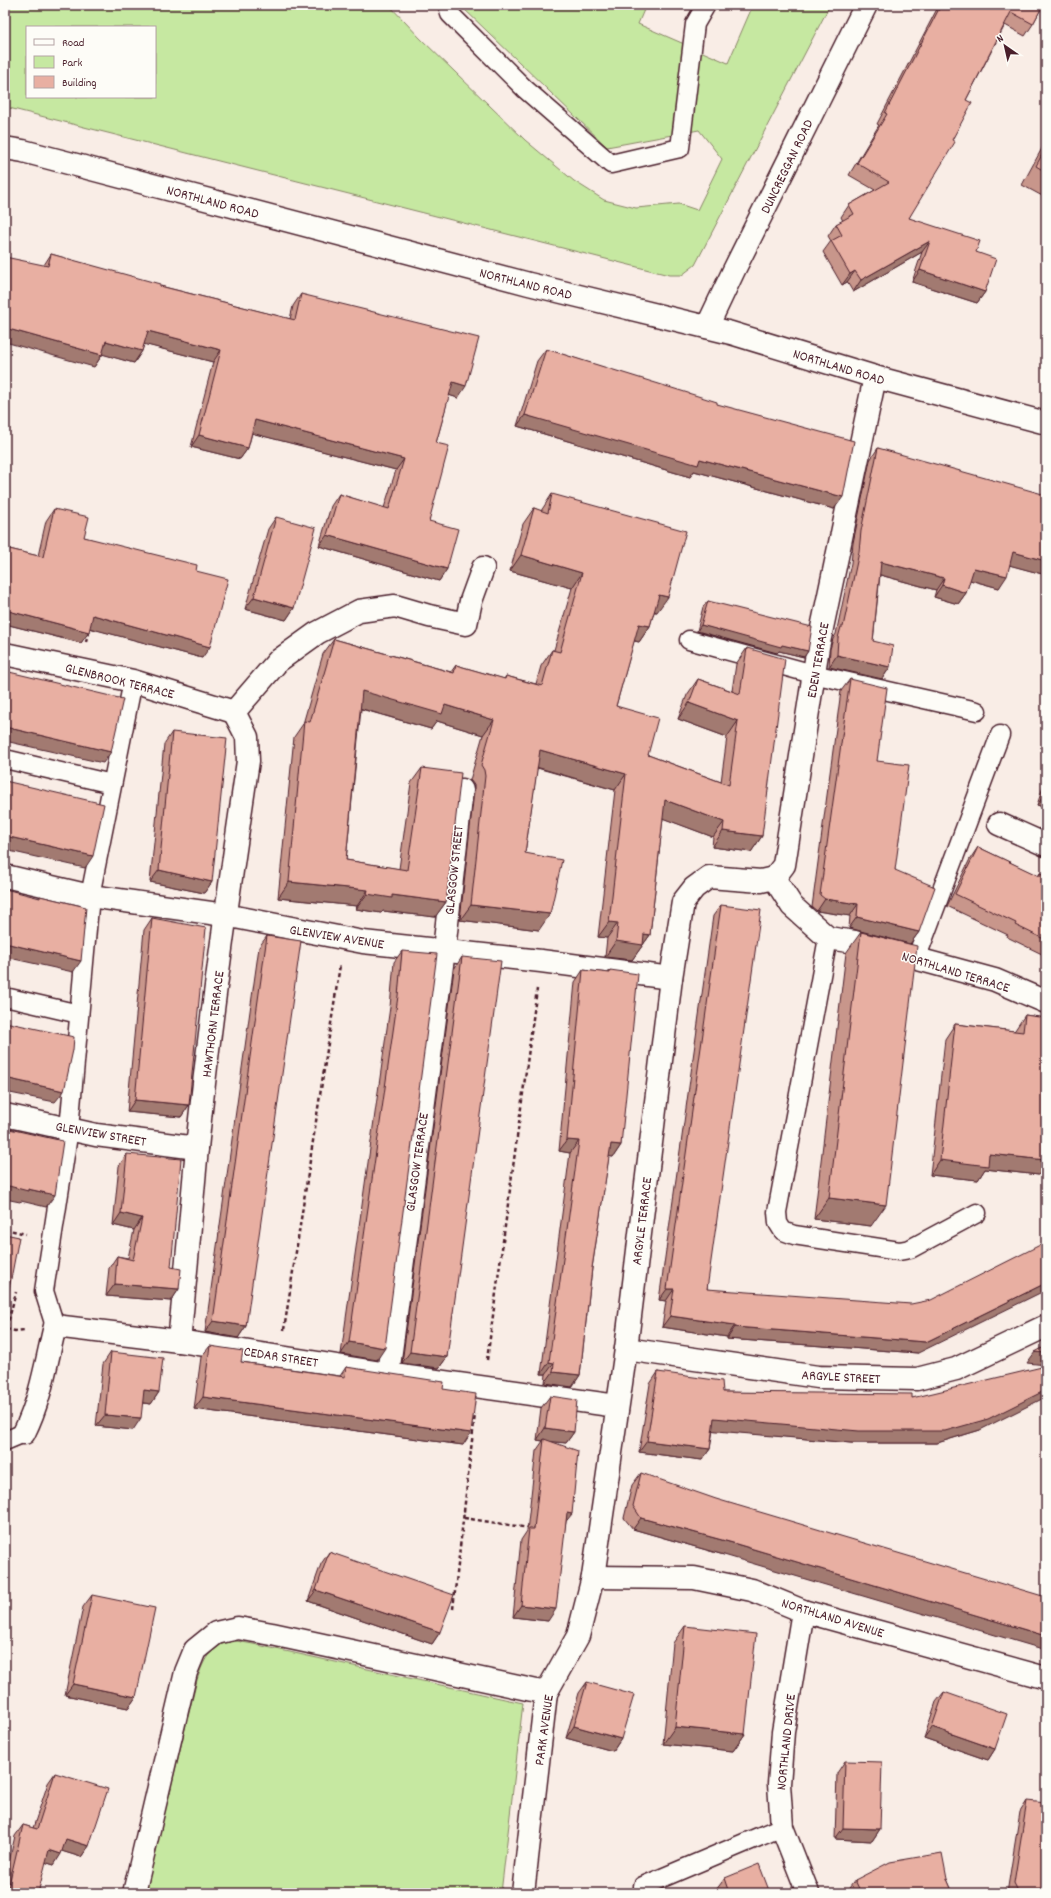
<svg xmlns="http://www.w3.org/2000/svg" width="1051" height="1898" font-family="Dekko,sans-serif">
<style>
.green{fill:#c6e8a1;stroke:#888466;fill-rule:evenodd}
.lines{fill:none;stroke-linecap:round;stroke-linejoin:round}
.lane-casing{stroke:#4a1f2b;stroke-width:21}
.street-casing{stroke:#4a1f2b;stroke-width:25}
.secondary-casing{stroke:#4a1f2b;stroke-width:25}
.path{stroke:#4a1f2b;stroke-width:2.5;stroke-dasharray:4 3;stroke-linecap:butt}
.lane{stroke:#fdfcf7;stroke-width:18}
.street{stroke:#fdfcf7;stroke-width:22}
.secondary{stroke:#fdfcf7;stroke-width:22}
.wall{fill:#c8968b;stroke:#4a1f2b}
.shaded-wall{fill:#a27a71;stroke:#4a1f2b}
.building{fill:#e8afa2;stroke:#4a1f2b}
.labels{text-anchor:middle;stroke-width:3;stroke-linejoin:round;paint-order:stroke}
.street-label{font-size:14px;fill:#4a1f2b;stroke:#fdfcf7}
</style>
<rect width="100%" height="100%" fill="#f9ede6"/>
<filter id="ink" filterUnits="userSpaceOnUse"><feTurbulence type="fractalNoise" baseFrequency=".025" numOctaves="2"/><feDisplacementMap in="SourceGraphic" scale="8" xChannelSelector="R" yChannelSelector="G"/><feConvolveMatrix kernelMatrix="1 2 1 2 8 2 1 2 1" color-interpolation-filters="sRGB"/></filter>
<g filter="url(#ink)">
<g class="green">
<path d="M5 5H389L420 38 525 140 574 181 604 200 636 208 679 204 697 210 722 159 699 130 607 147 460 5H646L638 24 728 63 753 5H830L695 265 682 275H669L5 107ZM27 27H155V97H27Z"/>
<path d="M231 1640 253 1644 523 1703 501 1893H145L197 1680C204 1659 209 1648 231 1640Z"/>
</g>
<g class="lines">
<defs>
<g id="lane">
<path d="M448 5 450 14 525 89 611 164 680 148 695 24 706 5"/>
<path d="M689 640 813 674 977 711"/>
<path d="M5 759 112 784"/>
<path d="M828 938 777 1212 778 1223 783 1231 794 1235 899 1251 910 1249 977 1213"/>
<path d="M916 959 1000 735"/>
<path d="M5 997 79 1014"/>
<path d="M55 1326 44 1291 69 1129 90 896 133 681"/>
<path d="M5 1441 24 1433"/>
<path d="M643 1893V1886L782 1827"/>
</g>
<g id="street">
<path d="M5 654 133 681 234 712"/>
<path d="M234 712 278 661 317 633 359 611 395 606 429 616 466 624 471 601 483 568"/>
<path d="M999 824 1046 845"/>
<path d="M5 876 90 896 225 915 363 942 541 961 671 978"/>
<path d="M774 878 792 906 828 938 855 942 995 980 1046 1002"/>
<path d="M5 1115 96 1135 197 1148"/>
<path d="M179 1341C186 1277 191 1212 197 1148 210 1019 229 890 248 761L247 737 234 712"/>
<path d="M626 1349 818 1377 917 1379 956 1369 1046 1326"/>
<path d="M388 1374 444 950 462 790"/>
<path d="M24 1433C41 1399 46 1363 55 1326L179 1341 388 1374 617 1406"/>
<path d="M593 1577 694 1578 752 1590 803 1611 1046 1678"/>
<path d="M803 1611 783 1732 779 1784 782 1827 808 1893"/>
<path d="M134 1893 186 1672 195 1650 216 1633 238 1628 272 1634 546 1693"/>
<path d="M523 1893 546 1693 578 1636 593 1577 626 1349 671 978 683 902 694 888 709 877 761 881 774 878 784 865 818 647 875 377"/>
</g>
<g id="secondary">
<path d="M5 148 23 151 529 284 731 333 875 377 1046 423"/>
<path d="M707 327 734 270 866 5"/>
</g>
</defs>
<use href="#lane" class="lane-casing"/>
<use href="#street" class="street-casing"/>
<use href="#secondary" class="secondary-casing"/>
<g class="path">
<path d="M86 642 89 629"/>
<path d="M5 1229 26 1234"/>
<path d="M6 1329 15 1331 25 1330"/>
<path d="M284 1330 340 965"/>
<path d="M5 1334 16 1292"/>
<path d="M487 1360 537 989"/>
<path d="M464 1518 529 1528"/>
<path d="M453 1609 475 1414"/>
</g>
<use href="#lane" class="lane"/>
<use href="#street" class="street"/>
<use href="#secondary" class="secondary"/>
</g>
<g class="wall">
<path d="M939 5H1043L1033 24 1025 36 1005 25 966 100 909 218 976 252 985 292 977 303 912 282 922 252 853 292 847 282 842 285 823 252 831 241 828 236 836 224 843 221 841 217 849 205 875 190 849 175 879 125 877 124Z"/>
<path d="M1046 141V198L1022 185Z"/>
<path d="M51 254 160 286 290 319 293 306 301 294 458 398 449 395 436 443 429 521 447 569 439 581 319 546 331 506 339 494 384 508 396 470 252 433 248 448 240 459 191 447 213 362 144 344 142 351 134 363 103 354 94 367 44 265Z"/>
<path d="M546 349 717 404 834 509 694 471 690 477 517 426 537 361Z"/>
<path d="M878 448 1046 575 1010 565 999 588 970 580 966 593 958 604 934 597 936 590 880 575 873 641 890 667 882 679 829 667 830 649 833 639 836 634 851 563 853 543 870 460Z"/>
<path d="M552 494 657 612H654L650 626 639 642 634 641 616 706 648 755 721 782 727 737 678 719 687 695 698 679 732 691 736 664 747 648 762 836 751 852 712 847 713 837 663 818 650 935 632 960 605 957 607 938 598 937 615 790 537 768 525 853 539 930 460 920 474 791V785L470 780 483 735 437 721 431 729 361 709 346 860 399 869 411 783 422 768 446 902 435 917 383 911 381 913 356 909 357 906 278 898 294 737 303 724 323 654 334 639 451 672 456 665 504 679 506 676 536 684 541 666 552 650H554L572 588 510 571 523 524 534 508 541 511Z"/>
<path d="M54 509 84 537 196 571 202 658 90 628 81 643 5 624V548L38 556 46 521Z"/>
<path d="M276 517 294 608 286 620 245 609 268 529Z"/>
<path d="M708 601 808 651 804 657 779 651 777 653 697 631 703 607Z"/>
<path d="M850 679 877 761 895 870 919 932 910 944 849 928 850 916 817 911 812 907 841 691Z"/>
<path d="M172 732 212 882 204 893 150 882 164 744Z"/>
<path d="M1046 778V808L1037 805Z"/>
<path d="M978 847 1038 876 1040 873 1046 876V956L1007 937 1008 935 947 906 970 859Z"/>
<path d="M721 905 707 1289 918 1353 727 1339V1337L662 1327 666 1301 659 1300 713 916Z"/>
<path d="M152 918 189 1105 181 1117 127 1112 144 930Z"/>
<path d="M861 932 871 1226 814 1219 846 953Z"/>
<path d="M267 936 246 1326 238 1338 205 1332 259 947Z"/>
<path d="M402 951 377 1360 341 1354 390 1007 394 962Z"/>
<path d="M462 957 447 1357 439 1368 402 1363 454 969Z"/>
<path d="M583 970 608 973 610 970 621 1145 613 1157 609 1156 592 1268 580 1375 572 1387 545 1383 546 1374H541L570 1153 559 1151 575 982Z"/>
<path d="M1025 1015 1046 1018V1165L1039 1175 985 1169 978 1180 930 1175 945 1039 955 1024 1014 1031 1015 1030Z"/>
<path d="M127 1154 171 1267 179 1289 171 1301 106 1296 109 1268 117 1256 128 1258 134 1230 113 1225 119 1166Z"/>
<path d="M210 1346 241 1362 340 1376 346 1367 443 1389 463 1445 194 1409 201 1357Z"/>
<path d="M111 1352 159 1392 151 1404 142 1403 133 1430 96 1426 103 1364Z"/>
<path d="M658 1372 723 1392 912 1398 980 1430 937 1443H851L713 1430 710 1449 702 1460 639 1452 650 1384Z"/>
<path d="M550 1396 574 1432 566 1443 550 1441 566 1522 548 1621 513 1617 521 1540 527 1531 536 1451 543 1441 537 1440 541 1408Z"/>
<path d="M641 1473 724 1555 633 1529 624 1518 632 1485Z"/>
<path d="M329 1552 440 1632 432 1644 308 1601 321 1564Z"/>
<path d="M92 1595 136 1697 128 1708 65 1695 83 1607Z"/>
<path d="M685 1626 745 1734 733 1751 663 1744 673 1643Z"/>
<path d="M587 1682 621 1739 613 1751 566 1738 579 1693Z"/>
<path d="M944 1692 995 1749 988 1760 924 1738 936 1702Z"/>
<path d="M845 1761 880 1829 872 1841 835 1839 837 1773Z"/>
<path d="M55 1773 89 1846 81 1857 62 1851 54 1865 45 1862 38 1893H5V1879L15 1836 23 1825 33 1828 48 1783Z"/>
<path d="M1027 1801 1046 1893H1007L1020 1812Z"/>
<path d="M725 1878 770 1893H718L716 1890Z"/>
<path d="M947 1879 953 1893H848L847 1891 855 1880Z"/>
</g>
<g class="shaded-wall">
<path d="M930 241 922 252 853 292 861 280Z"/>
<path d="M920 270 985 292 977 303 912 282Z"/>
<path d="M855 271 847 282 842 285 850 274Z"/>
<path d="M5 328 102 355 94 367 5 342Z"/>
<path d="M148 331 221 350 213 362 139 343Z"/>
<path d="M106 341 142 351 134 363 98 353Z"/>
<path d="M453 382 466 386 458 398 445 394Z"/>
<path d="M525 415 700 459 843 497 834 509 694 471 690 477 517 426Z"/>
<path d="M255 420 404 459 396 470 247 432Z"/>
<path d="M199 435 248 448 240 459 191 447Z"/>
<path d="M327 535 447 569 439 581 319 546Z"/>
<path d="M1013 552 1046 561V575L1005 564Z"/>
<path d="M521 555 582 573 572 588 510 571Z"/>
<path d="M881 562 944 578 936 590 873 573Z"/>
<path d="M974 568 1007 576 999 588 966 579Z"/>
<path d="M942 585 966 593 958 604 934 597Z"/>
<path d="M659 595 668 597 657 612 648 610Z"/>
<path d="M254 597 294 608 286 620 245 609Z"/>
<path d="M5 610 89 632 81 643 5 624Z"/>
<path d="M93 615 210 647 202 658 85 627Z"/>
<path d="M639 624 650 626 639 642 628 639Z"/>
<path d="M701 625 808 651 804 657 779 651 777 653 697 631Z"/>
<path d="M837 655 890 667 882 679 829 667Z"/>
<path d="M362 691 445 705 494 720 483 735 437 721 431 729 352 706Z"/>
<path d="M689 703 738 721 727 737 678 719Z"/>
<path d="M5 727 111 752 103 763 5 741Z"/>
<path d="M540 750 626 774 615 790 529 765Z"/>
<path d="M1045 794H1046V808L1037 805Z"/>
<path d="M665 800 724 822 713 837 654 815Z"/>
<path d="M723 831 762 836 751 852 712 847Z"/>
<path d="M5 836 93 856 85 868 5 850Z"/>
<path d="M159 870 212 882 204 893 150 882Z"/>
<path d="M289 882 368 890 357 906 278 898Z"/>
<path d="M367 894 392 895 446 902 435 917 383 911 381 913 356 909Z"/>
<path d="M825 899 858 904 850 916 817 911Z"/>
<path d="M471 905 550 914 539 930 460 920Z"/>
<path d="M857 917 919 932 910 944 849 928Z"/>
<path d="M609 922 618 923 607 938 598 937Z"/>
<path d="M644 934 650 935 632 960 605 957 616 941Z"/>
<path d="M5 943 81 961 73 972 5 957Z"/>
<path d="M5 1078 64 1091 55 1102 5 1092Z"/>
<path d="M135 1100 189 1105 181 1117 127 1112Z"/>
<path d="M567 1140 579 1141 570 1153 559 1151Z"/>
<path d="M611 1144 621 1145 613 1157 603 1156Z"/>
<path d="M989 1154 1046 1160V1165L1039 1175 985 1169 978 1180 930 1175 940 1160Z"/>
<path d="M5 1185 28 1189 55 1195 46 1207 21 1201 20 1202 5 1199Z"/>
<path d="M829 1198 886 1205 871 1226 814 1219Z"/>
<path d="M121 1213 142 1218 134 1230 113 1225Z"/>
<path d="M1046 1283V1290L918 1353 727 1339 735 1327 926 1342Z"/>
<path d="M115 1284 179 1289 171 1301 106 1296Z"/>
<path d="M667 1289H674L666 1301 659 1300Z"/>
<path d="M670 1316 735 1325 727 1337 662 1327Z"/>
<path d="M213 1321 246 1326 238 1338 205 1332Z"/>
<path d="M349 1342 385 1348 377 1360 341 1354Z"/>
<path d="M410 1352 447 1357 439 1368 402 1363Z"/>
<path d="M1035 1352 1046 1353V1365L1027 1363Z"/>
<path d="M549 1362 554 1363 546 1374H541Z"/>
<path d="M553 1372 580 1375 572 1387 545 1383Z"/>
<path d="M144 1390 159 1392 151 1404 136 1402Z"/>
<path d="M1046 1390V1397L980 1430 937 1443H851L706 1430 714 1418Z"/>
<path d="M203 1397 471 1433 463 1445 194 1409Z"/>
<path d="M105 1415 141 1418 133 1430 96 1426Z"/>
<path d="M545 1428 574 1432 566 1443 544 1441V1439L543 1441 537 1440Z"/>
<path d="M647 1441 710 1449 702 1460 639 1452Z"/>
<path d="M567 1513 572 1514 563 1525Z"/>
<path d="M641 1518 733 1543 1046 1636V1650L724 1555 633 1529Z"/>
<path d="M316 1590 440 1632 432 1644 308 1601Z"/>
<path d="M521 1605 556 1609 548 1621 513 1617Z"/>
<path d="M73 1684 136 1697 128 1708 65 1695Z"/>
<path d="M574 1726 621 1739 613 1751 566 1738Z"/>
<path d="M675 1727 745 1734 733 1751 663 1744Z"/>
<path d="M932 1727 995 1749 988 1760 924 1738Z"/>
<path d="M843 1828 880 1829 872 1841 835 1839Z"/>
<path d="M66 1839 89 1846 81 1857 58 1850Z"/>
<path d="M49 1850 61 1854 54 1865 41 1861Z"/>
</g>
<g class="building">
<path d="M941 5H1043L1033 24 1011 12 966 100 972 103 952 140 955 142 909 218 980 241 976 252 996 259 985 292 920 270 930 241 861 280 855 271 850 274 831 241 842 235 836 224 854 214 849 205 889 182 857 163 887 114 885 113Z"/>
<path d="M1046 147V172L1036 166Z"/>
<path d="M51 254 160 284V286L295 320 301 294 479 338 466 386 453 382 436 443 449 446 429 521 458 529 447 569 327 535 339 494 389 509 404 459 255 420 248 448 199 435 221 350 148 331 142 351 106 341 102 355 5 328V257L48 266Z"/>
<path d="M546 349 717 402V404L854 441 843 497 700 459 698 465 525 415Z"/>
<path d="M878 448 1046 495V561L1013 552 1007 576 974 568 966 593 942 585 944 578 881 562 873 641 893 646 890 667 837 655 838 638 841 627H843L859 552 861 531Z"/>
<path d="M552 494 686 531 668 597 659 595 650 626 639 624 616 706 658 718 648 755 729 785 738 721 689 703 698 679 740 694 747 648 785 659 762 836 723 831 724 822 665 800 650 935 644 934 643 945 616 941 618 923 609 922 626 774 540 750 525 853 562 860 550 914 471 905 485 776 484 770 481 765 494 720 445 705 442 714 362 691 346 860 407 870 422 768 461 773 446 902 392 895V898L367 894 368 890 289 882 304 721 310 722 334 639 454 673 456 665 505 679 506 676 542 686 552 650 560 652 582 573 521 555 534 508 548 513Z"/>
<path d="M54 509 89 517 84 537 197 565 196 571 228 579 210 647 93 615 89 632 5 610V548L43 557Z"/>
<path d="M276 517 316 528 294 608 254 597Z"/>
<path d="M708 601 812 627 808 651 782 645 781 647 701 625Z"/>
<path d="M5 671 123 699 111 752 5 727Z"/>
<path d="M850 679 887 688 877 761 909 765 895 870 935 887 919 932 857 917 858 904 825 899 820 895Z"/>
<path d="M172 732 227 738 212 882 159 870Z"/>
<path d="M5 781 104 804 93 856 5 836Z"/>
<path d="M978 847 1039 876 1040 873 1046 876V940L1015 925 1016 923 955 894Z"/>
<path d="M5 889 40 898V896L86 907 81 961 5 943Z"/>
<path d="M721 905 761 910 707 1289 911 1304 931 1300 1046 1242V1283L926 1342 735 1327V1325L670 1316 674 1289H667Z"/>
<path d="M152 918 206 928 189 1105 135 1100Z"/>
<path d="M861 932 917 946 886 1205 829 1198Z"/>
<path d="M267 936 301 941 246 1326 213 1321Z"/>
<path d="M402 951 437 954 385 1348 349 1342 398 996Z"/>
<path d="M462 957 501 961 447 1357 410 1352Z"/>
<path d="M583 970 610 973V970L638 974 621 1145 611 1144 592 1268 580 1375 553 1372 554 1363 549 1362 579 1141 567 1140Z"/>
<path d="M1025 1015 1046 1018V1160L989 1154 988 1166 940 1160 955 1024 1023 1032Z"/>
<path d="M5 1022 74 1037 73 1050 64 1091 5 1078Z"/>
<path d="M5 1128 63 1141 55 1195 28 1189V1191L5 1185Z"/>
<path d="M127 1154 181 1159 171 1267 181 1269 179 1289 115 1284 117 1256 133 1260 142 1218 121 1213Z"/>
<path d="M5 1234 19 1237 6 1305H5Z"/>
<path d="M210 1346 243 1351 241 1362 345 1377 346 1367 444 1382 443 1389 476 1394 471 1433 203 1397Z"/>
<path d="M1046 1346V1353L1035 1352Z"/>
<path d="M111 1352 163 1358 159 1392 144 1390 141 1418 105 1415Z"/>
<path d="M1046 1366V1390L988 1419 945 1431H859L714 1418 710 1449 647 1441 658 1372 722 1381 723 1392 912 1394V1398Z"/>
<path d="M550 1396 577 1400 574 1432 545 1428Z"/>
<path d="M544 1439 578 1451 572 1514 567 1513 556 1609 521 1605 529 1529H534Z"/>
<path d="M641 1473 716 1499 1046 1597V1636L733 1543 641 1518 633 1506Z"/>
<path d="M329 1552 454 1595 440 1632 316 1590Z"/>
<path d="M92 1595 155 1608 136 1697 73 1684Z"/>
<path d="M685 1626 756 1634 745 1734 675 1727Z"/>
<path d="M587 1682 634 1695 621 1739 574 1726Z"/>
<path d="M944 1692 1007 1714 995 1749 932 1727Z"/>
<path d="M845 1761 882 1762 880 1829 843 1828Z"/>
<path d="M55 1773 108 1789 89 1846 66 1839 61 1854 49 1850 38 1893H7L23 1825 37 1829Z"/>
<path d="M1027 1801 1046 1803V1893H1019L1014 1883Z"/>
<path d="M942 1853 947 1879 953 1893H861L855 1880 890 1862Z"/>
<path d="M759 1864 770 1893H730L725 1878Z"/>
</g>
</g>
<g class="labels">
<g class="street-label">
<text transform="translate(786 166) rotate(-64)" y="5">DUNCREGGAN ROAD</text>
<text transform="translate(213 201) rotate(15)" y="5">NORTHLAND ROAD</text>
<text transform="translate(526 283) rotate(14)" y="5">NORTHLAND ROAD</text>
<text transform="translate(839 366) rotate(17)" y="5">NORTHLAND ROAD</text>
<text transform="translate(817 660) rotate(-80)" y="5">EDEN TERRACE</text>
<text transform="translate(120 680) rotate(14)" y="5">GLENBROOK TERRACE</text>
<text transform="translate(453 870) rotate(-84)" y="5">GLASGOW STREET</text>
<text transform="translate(337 936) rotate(9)" y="5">GLENVIEW AVENUE</text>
<text transform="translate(956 971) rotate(17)" y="5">NORTHLAND TERRACE</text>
<text transform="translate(212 1024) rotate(-83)" y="5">HAWTHORN TERRACE</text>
<text transform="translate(101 1133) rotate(10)" y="5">GLENVIEW STREET</text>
<text transform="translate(416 1162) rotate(-82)" y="5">GLASGOW TERRACE</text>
<text transform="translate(641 1221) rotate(-83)" y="5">ARGYLE TERRACE</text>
<text transform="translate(281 1356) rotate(9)" y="5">CEDAR STREET</text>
<text transform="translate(841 1376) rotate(3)" y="5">ARGYLE STREET</text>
<text transform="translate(833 1617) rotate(17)" y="5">NORTHLAND AVENUE</text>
<text transform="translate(543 1730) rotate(-82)" y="5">PARK AVENUE</text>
<text transform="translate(785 1742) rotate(-84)" y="5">NORTHLAND DRIVE</text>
</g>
</g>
<rect width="1051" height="1898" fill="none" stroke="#fdfcf7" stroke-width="20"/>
<rect x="10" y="10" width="1031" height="1878" fill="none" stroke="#4a1f2b" stroke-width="1.5" filter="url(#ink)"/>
<rect x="26" y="26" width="130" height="72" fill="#fdfcf7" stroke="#b5a4a5"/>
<rect x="34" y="39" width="20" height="6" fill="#fdfcf7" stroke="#b5a4a5"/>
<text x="62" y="46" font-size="12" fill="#4a1f2b">Road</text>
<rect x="34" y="56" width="20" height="12" fill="#c6e8a1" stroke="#b5a4a5"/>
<text x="62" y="66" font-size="12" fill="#4a1f2b">Park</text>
<rect x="34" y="76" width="20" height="12" fill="#e8afa2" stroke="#b5a4a5"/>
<text x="62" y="86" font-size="12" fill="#4a1f2b">Building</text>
<g transform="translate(1005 46) rotate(326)" stroke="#fdfcf7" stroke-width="3" paint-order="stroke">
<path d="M0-3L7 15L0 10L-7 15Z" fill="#4a1f2b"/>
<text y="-6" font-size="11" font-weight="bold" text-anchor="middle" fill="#4a1f2b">N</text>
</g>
</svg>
